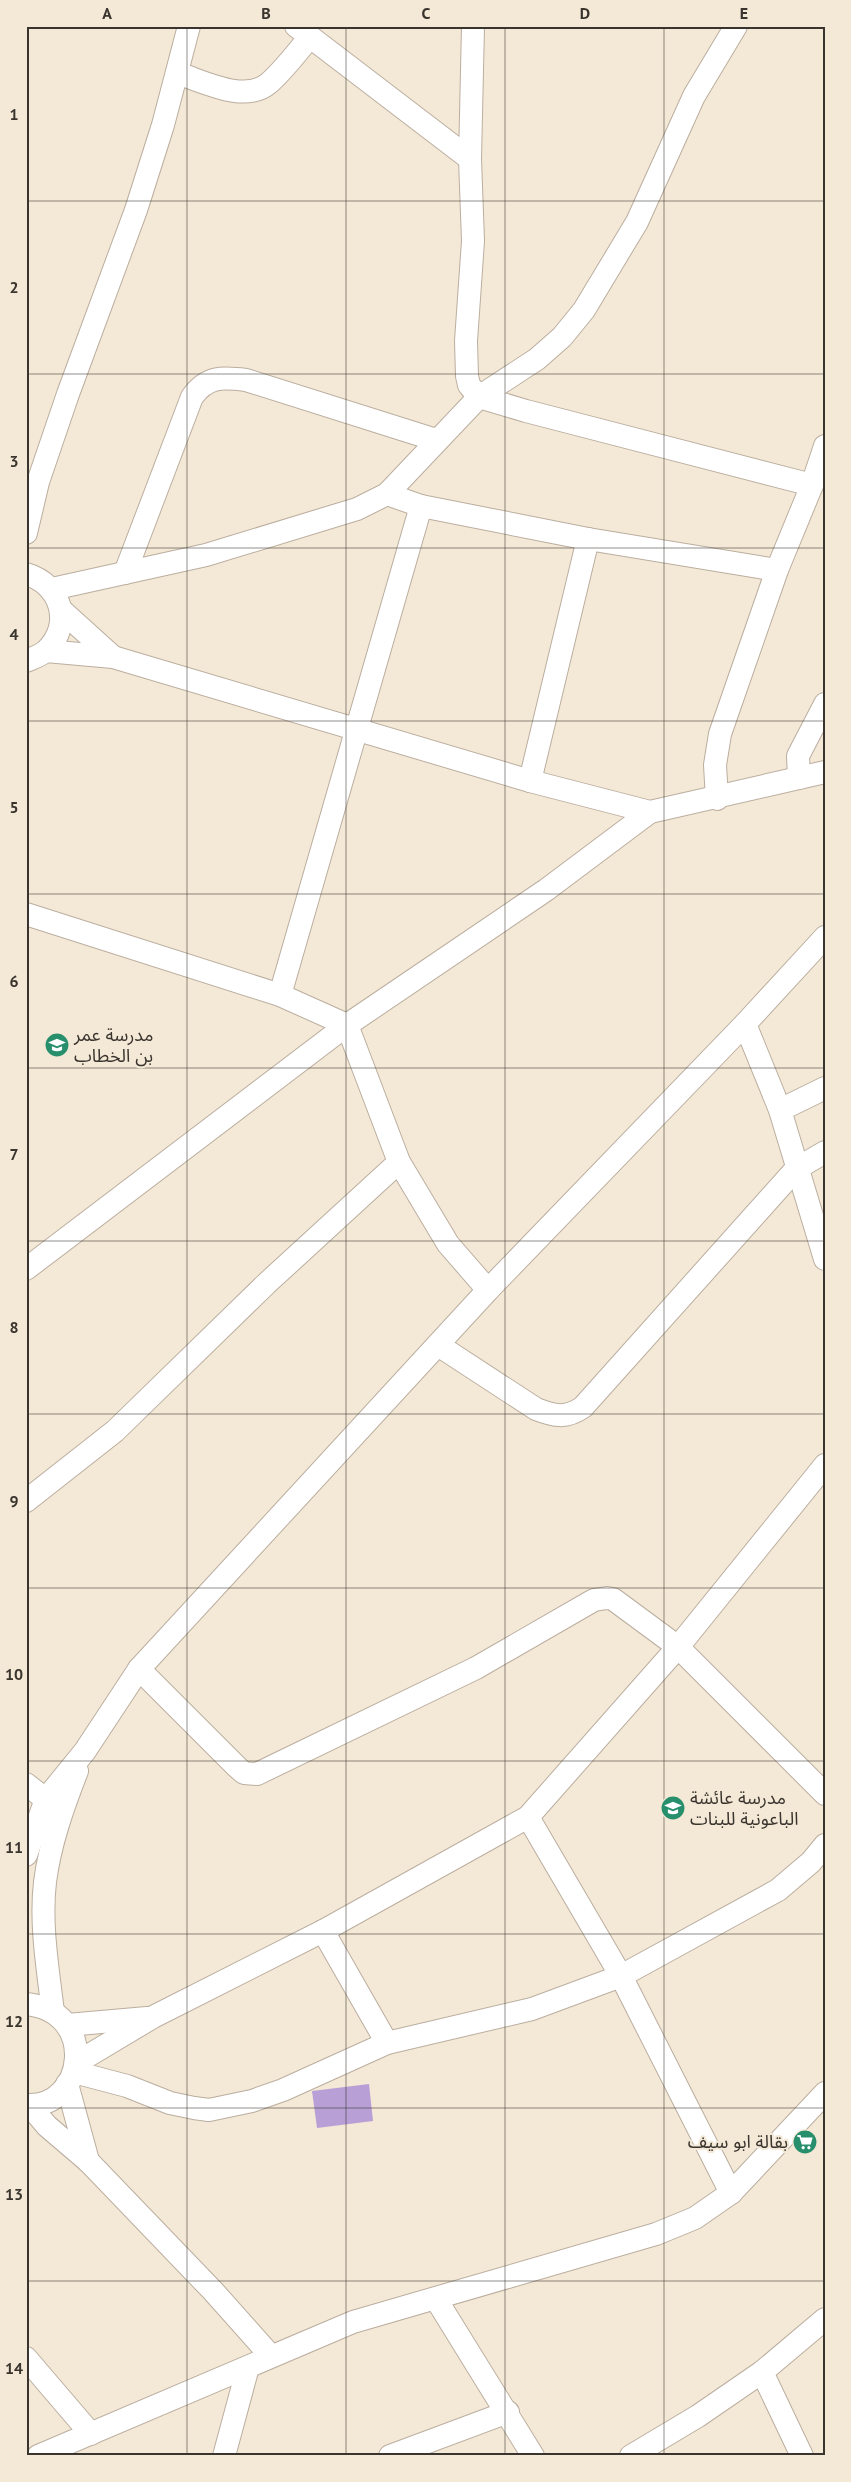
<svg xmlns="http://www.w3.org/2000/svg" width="851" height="2482" font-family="'PT Sans','Noto Sans Arabic',sans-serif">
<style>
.building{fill:#b89fd6}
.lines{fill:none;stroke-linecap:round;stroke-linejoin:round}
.minor-casing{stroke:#bbae9f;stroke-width:24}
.minor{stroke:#fff;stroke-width:22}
.grid{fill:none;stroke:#39342d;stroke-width:1;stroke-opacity:0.55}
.labels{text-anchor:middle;stroke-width:4;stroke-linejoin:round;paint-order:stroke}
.poi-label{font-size:18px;fill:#39342d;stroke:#f4e8d7;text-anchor:start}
.neatline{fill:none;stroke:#39342d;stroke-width:2}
.grid-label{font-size:16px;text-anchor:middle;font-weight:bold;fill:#39342d}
</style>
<rect width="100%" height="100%" fill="#f4e8d7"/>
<path class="building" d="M369 2084 373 2121 317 2128 312 2091Z"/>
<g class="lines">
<defs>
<g id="minor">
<path d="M296 26 470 159"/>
<path d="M473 26 470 159 473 241 466 341 467 376 469 385 479 397 526 411 812 485"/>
<path d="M177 73C203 81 245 104 269 83 284 70 297 52 310 37"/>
<path d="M387 494 421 506 588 539 777 570"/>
<path d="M26 533 38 482 68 394 136 210 163 125 189 26"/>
<path d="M125 573 192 397C207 376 222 377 246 380L436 440"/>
<path d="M26 574C61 584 73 623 47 650 42 655 33 658 26 661"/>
<path d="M52 589 206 555 357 509 387 494 479 397 537 359 562 337 584 310 637 222 694 96 736 26"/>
<path d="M61 610 113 657"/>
<path d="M46 651 113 657 530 781 650 812 825 772"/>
<path d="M799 778 798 756 825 704"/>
<path d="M530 781 588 539"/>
<path d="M717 799 715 765 720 734 777 570 812 485 825 446"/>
<path d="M26 914 280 995 347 1025 399 1162 448 1244 488 1290"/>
<path d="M280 995 421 506"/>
<path d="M745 1024 780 1110 825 1259"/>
<path d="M780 1110 825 1088"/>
<path d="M26 1269 347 1025 546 890 650 812"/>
<path d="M438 1345 536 1409C554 1416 566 1419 583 1407L796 1169 825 1152"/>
<path d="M26 1501 115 1431 266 1284 399 1162"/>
<path d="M139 1669 237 1767 244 1773 257 1774 476 1668 594 1600 607 1598 613 1599 678 1647 825 1794"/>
<path d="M26 1784 57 1808"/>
<path d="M528 1817 621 1976 731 2193"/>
<path d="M26 1855 46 1799 85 1751 139 1669 488 1290 745 1024 825 937"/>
<path d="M323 1931 387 2043"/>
<path d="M26 2004C99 2011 86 2109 26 2105"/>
<path d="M53 2012C48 1970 40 1924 45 1882 50 1843 63 1807 77 1771"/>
<path d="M67 2025 147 2018"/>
<path d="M76 2063 153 2017 323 1931 528 1817 678 1647 825 1465"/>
<path d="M74 2072 127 2086 170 2103 194 2108 209 2110 252 2101 283 2090 387 2043 532 2009 621 1976 778 1890 811 1862 825 1845"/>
<path d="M67 2084 88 2161"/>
<path d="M30 2106 47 2126 88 2161 213 2291 270 2355"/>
<path d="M436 2299 533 2456"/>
<path d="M26 2358 91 2434"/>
<path d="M762 2372 802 2456"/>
<path d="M38 2456 353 2322 656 2234 695 2218 731 2193 825 2093"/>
<path d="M224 2456 248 2367"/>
<path d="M390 2456 508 2412"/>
<path d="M631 2456 698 2416 762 2372 825 2319"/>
</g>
</defs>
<use href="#minor" class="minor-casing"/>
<use href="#minor" class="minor"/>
</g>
<path class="grid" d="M187 26V2456M346 26V2456M505 26V2456M664 26V2456M26 201H825M26 374H825M26 548H825M26 721H825M26 894H825M26 1068H825M26 1241H825M26 1414H825M26 1588H825M26 1761H825M26 1934H825M26 2108H825M26 2281H825"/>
<defs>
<symbol id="school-disc" viewBox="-11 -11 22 22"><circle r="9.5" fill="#288f6c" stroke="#f4e8d7"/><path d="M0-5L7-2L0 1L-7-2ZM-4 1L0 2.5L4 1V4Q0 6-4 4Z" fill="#fff"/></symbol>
<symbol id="supermarket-disc" viewBox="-11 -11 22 22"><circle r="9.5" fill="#288f6c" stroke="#f4e8d7"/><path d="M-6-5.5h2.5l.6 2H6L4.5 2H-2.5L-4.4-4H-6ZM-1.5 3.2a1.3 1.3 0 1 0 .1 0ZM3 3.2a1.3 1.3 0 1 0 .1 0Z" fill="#fff"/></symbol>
</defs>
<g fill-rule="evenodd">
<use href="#school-disc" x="43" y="1031" width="28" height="28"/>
<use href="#school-disc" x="659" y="1794" width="28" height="28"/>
<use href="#supermarket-disc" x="791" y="2128" width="28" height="28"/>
</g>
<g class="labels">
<g class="poi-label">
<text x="74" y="1041">مدرسة عمر<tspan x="74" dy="21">بن الخطاب</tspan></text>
<text x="690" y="1804">مدرسة عائشة<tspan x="690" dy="21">الباعونية للبنات</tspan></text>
<text x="788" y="2148" text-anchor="end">بقالة ابو سيف</text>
</g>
</g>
<rect width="851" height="2482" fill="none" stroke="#f4e8d7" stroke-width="55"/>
<rect x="28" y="28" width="796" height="2426" class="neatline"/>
<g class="grid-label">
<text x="107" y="19">A</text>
<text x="266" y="19">B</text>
<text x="426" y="19">C</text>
<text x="585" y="19">D</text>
<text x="744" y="19">E</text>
<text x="14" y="120">1</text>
<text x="14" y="293">2</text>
<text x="14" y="467">3</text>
<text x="14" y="640">4</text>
<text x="14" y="813">5</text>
<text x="14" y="987">6</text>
<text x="14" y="1160">7</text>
<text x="14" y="1333">8</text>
<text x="14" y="1507">9</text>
<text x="14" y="1680">10</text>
<text x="14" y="1853">11</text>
<text x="14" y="2027">12</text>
<text x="14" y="2200">13</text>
<text x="14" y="2374">14</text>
</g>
</svg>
